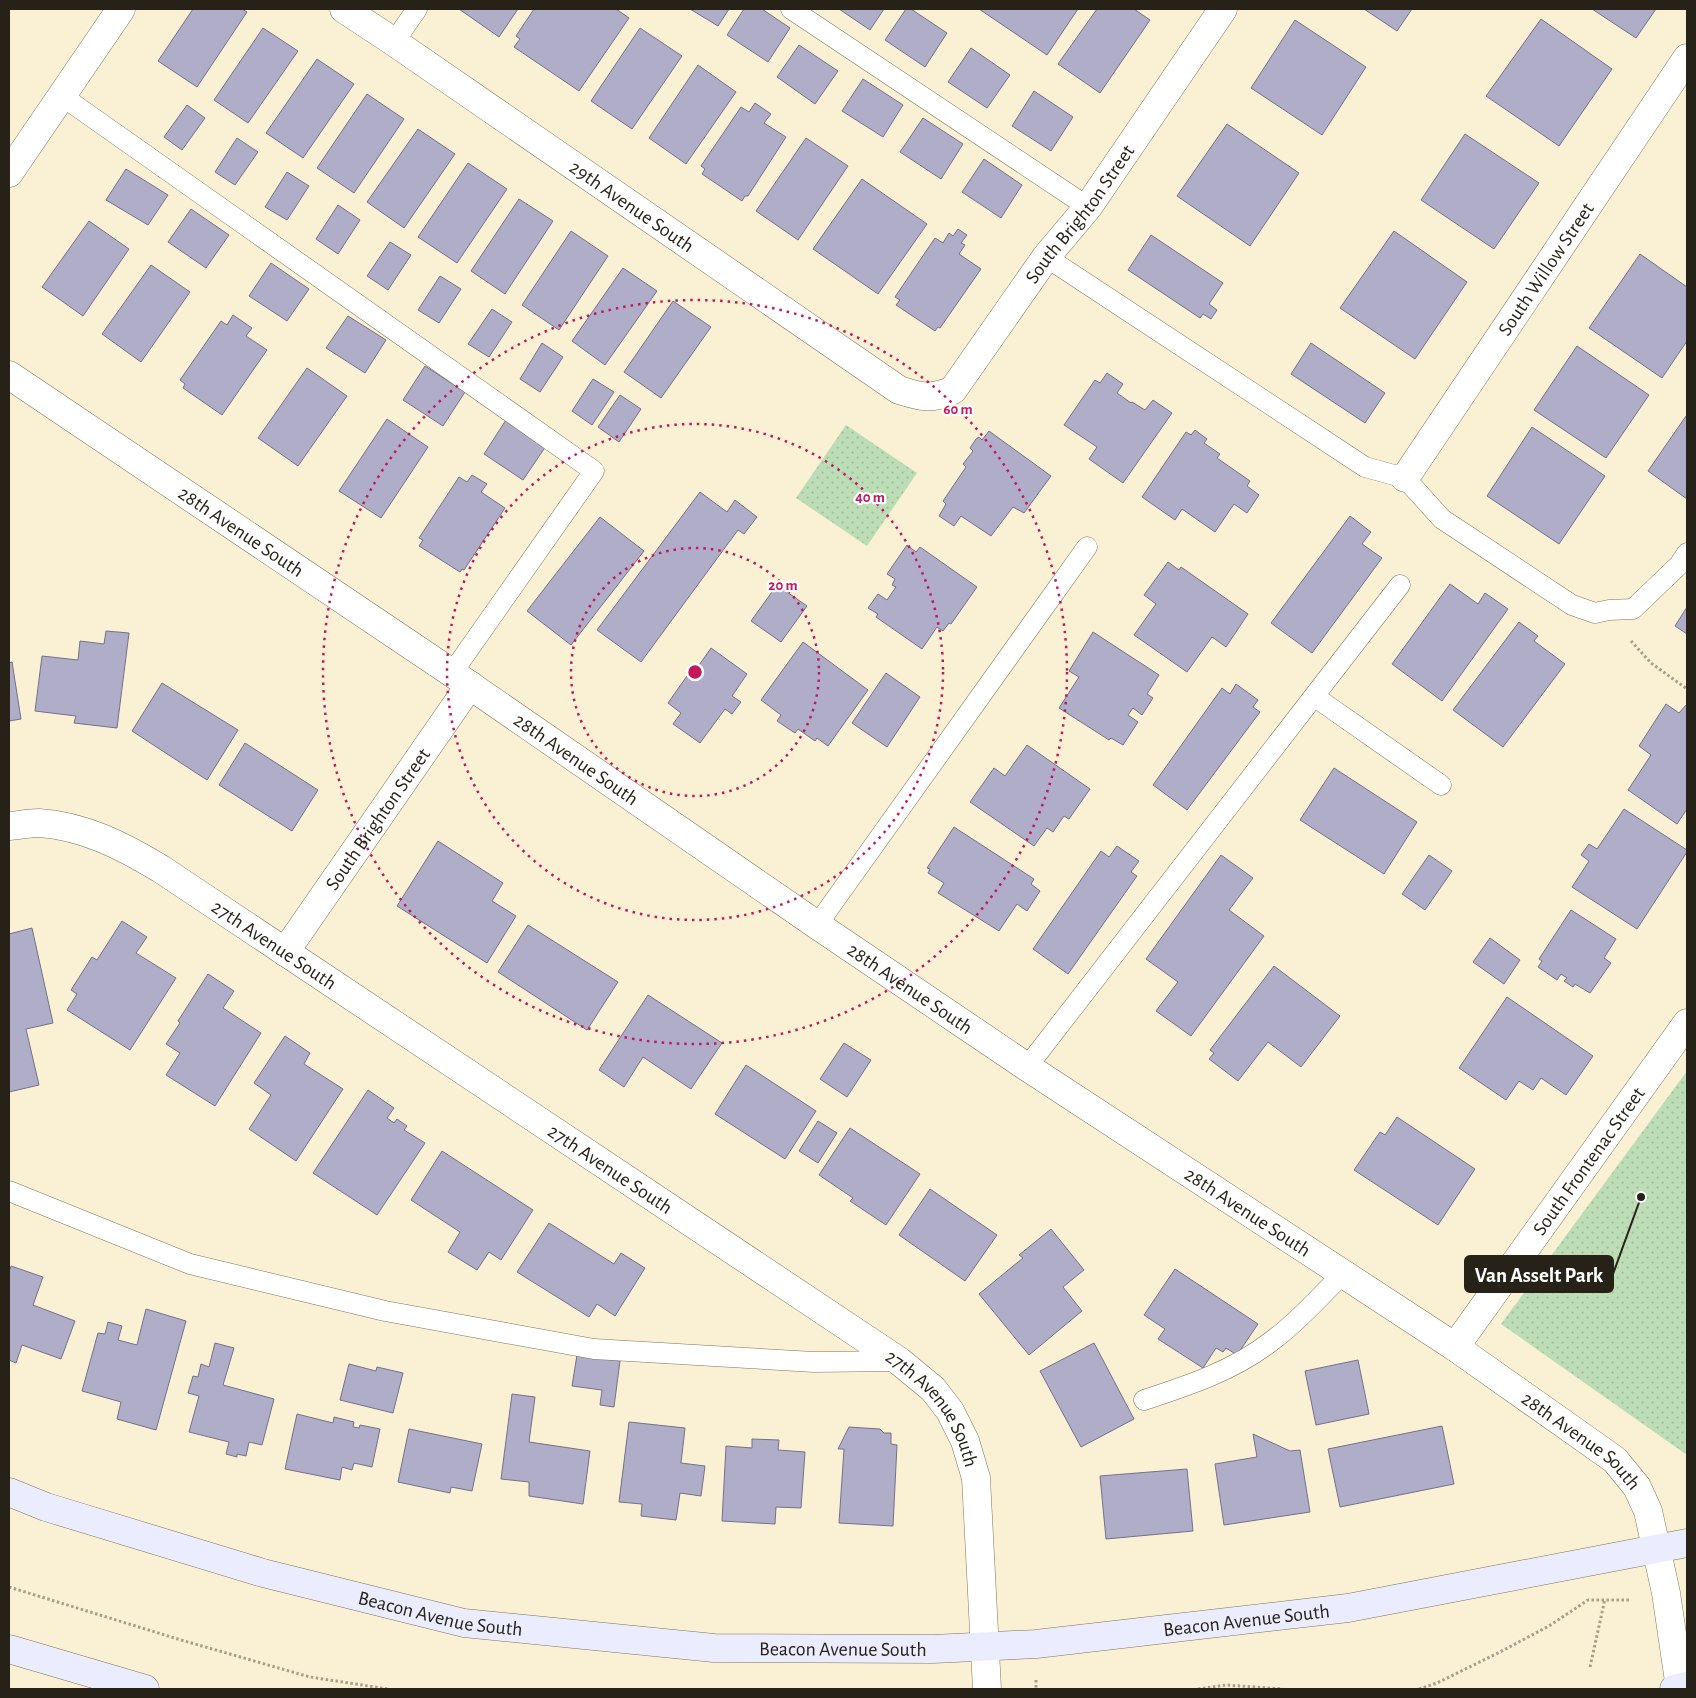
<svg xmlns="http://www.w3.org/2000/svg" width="1696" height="1698" font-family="'Alegreya Sans',sans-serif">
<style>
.park{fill:url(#park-dots)}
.building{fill:#afadc8;stroke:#73718a}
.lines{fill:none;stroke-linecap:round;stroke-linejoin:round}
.service-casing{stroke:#7e745b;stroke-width:21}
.minor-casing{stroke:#7e745b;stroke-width:29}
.secondary-casing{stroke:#7e745b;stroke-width:29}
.path{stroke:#a69f8a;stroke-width:3;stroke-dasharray:2.5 2.5;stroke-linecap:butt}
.service{stroke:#fff;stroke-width:20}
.minor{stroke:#fff;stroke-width:28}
.secondary{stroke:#ebecfe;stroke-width:28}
.ring{fill:none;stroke:#c2185b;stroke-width:2.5;stroke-dasharray:2.5 5}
.labels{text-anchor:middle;stroke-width:4.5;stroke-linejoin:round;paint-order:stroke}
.street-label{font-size:20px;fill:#262218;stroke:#fdfefd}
.centre{fill:#c2185b;stroke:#fdfefd;stroke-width:2.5}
.ring-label{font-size:15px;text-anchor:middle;font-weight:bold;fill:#c2185b;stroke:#fdfefd;stroke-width:4.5;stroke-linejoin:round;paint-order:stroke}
.leader{fill:none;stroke:#262218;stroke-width:2}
.callout-dot{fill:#262218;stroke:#fdfefd;stroke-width:2}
.callout{fill:#262218;stroke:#262218;stroke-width:2}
.callout-label{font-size:21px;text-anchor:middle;font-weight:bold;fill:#fff}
</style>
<defs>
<pattern id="park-dots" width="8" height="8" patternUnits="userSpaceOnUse" patternTransform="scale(1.25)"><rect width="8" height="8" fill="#bcddb6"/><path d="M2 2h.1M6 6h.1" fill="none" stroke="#a1bd9c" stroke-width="1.8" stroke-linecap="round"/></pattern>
</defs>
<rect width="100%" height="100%" fill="#faf0d4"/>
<g class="park">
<path d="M846 425 917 473 867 546 796 498Z"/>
<path d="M1687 1071V1455L1501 1324Z"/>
</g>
<g class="building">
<path d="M193 9H242L247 12 197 87 158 61Z"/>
<path d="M459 9H518L499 37Z"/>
<path d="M534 9H616L629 18 579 91 514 47 520 39 516 36Z"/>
<path d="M690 9H729L718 26Z"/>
<path d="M744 9H762L790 28 768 62 727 35Z"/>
<path d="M839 9H884L870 30Z"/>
<path d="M906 9H911L947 33 925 67 885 40Z"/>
<path d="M979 9H1078L1047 55Z"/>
<path d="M1097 9H1134L1150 20 1100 93 1058 64Z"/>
<path d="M1364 9H1412L1397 31Z"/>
<path d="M1592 9H1656L1636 38Z"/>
<path d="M1541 19 1612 69 1559 146 1486 96Z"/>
<path d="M1295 20 1366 67 1322 135 1251 88Z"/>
<path d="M263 28 298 51 248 123 214 100Z"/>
<path d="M640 28 682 56 632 129 591 101Z"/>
<path d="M799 45 838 71 815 104 777 77Z"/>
<path d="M971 48 1010 75 987 108 948 82Z"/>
<path d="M317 59 354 84 303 158 266 133Z"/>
<path d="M698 65 736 92 686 164 649 138Z"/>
<path d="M863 79 903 105 883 137 842 111Z"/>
<path d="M1034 91 1073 117 1051 151 1012 126Z"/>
<path d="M367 94 404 119 354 193 317 168Z"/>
<path d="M755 103 771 114 764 123 786 137 748 196H745L742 201 702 174 705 169 701 166 741 107 749 112Z"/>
<path d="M187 105 205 118 182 150 164 137Z"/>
<path d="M923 118 963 144 941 179 900 152Z"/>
<path d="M1227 124 1299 173 1250 246 1177 196Z"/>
<path d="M418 129 455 154 404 228 367 202Z"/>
<path d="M1465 134 1539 183 1494 249 1421 200Z"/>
<path d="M237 138 258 152 235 185 215 172Z"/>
<path d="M806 138 848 166 798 240 756 211Z"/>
<path d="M984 159 1022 185 1001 218 962 192Z"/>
<path d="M468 163 507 189 457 263 418 237Z"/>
<path d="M126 169 168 195 148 225 106 200Z"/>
<path d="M287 172 309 186 287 220 265 207Z"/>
<path d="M862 179 927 224 878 294 813 249Z"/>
<path d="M519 199 553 221 505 294 471 271Z"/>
<path d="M338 205 360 220 338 254 316 239Z"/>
<path d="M191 209 229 235 206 268 168 242Z"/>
<path d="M89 221 129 249 83 316 42 287Z"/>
<path d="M958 229 967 235 961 243 965 245 959 254 981 269 940 328 938 327 935 331 896 305 900 300 895 297 935 238 943 243 949 233 953 236Z"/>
<path d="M571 231 608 256 559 330 522 305Z"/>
<path d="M1394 231 1467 282 1415 359 1340 308Z"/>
<path d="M1151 235 1223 283 1209 304 1217 310 1211 319 1203 314 1200 318 1128 270Z"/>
<path d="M390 242 411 255 388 290 367 276Z"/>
<path d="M1640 254 1687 287V341L1662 378 1589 328Z"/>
<path d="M271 263 309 289 287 321 249 296Z"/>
<path d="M151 265 190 292 141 362 102 334Z"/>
<path d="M623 268 657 291 605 365 572 341Z"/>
<path d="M440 276 461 289 439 323 418 310Z"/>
<path d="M673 301 711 327 661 398 624 372Z"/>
<path d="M492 309 512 322 489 357 468 344Z"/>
<path d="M233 315 252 328 246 336 267 350 222 415 183 388 185 384 180 380 221 321 227 325Z"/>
<path d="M348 316 386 340 365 373 326 348Z"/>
<path d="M542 343 563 357 540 392 520 379Z"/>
<path d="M1311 343 1385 393 1365 423 1291 374Z"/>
<path d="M1577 346 1649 395 1606 458 1534 410Z"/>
<path d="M425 366 465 392 443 426 403 400Z"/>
<path d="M307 368 347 396 298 466 258 438Z"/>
<path d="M1107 373 1123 384 1117 393 1131 403 1132 402 1145 410 1153 400 1172 413 1123 483 1089 459 1097 447 1064 425 1095 380 1100 383Z"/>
<path d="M593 379 614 392 592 425 572 411Z"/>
<path d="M620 395 641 409 619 442 598 427Z"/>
<path d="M1686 416 1687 417V499L1648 471Z"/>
<path d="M387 419 428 447 381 518 339 491Z"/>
<path d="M506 420 546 446 523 480 484 454Z"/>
<path d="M1532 427 1605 476 1559 544 1487 496Z"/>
<path d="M1195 430 1207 439 1204 443 1220 454 1217 458 1250 481 1247 486 1259 495 1247 513 1234 504 1215 532 1182 509 1175 520 1142 497 1186 432 1191 435Z"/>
<path d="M989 431 1051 476 1024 513 1013 507 991 536 961 516 954 526 939 516 946 504 943 501 966 467 963 464 973 451 970 448 976 439 979 437 982 440Z"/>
<path d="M472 475 487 484 481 492 505 508 464 570 462 569 460 572 419 546 423 540 419 538 459 477 467 482Z"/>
<path d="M700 492 727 512 735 500 757 517 744 534 738 530 641 662 597 630Z"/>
<path d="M1350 516 1371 532 1362 544 1382 558 1312 653 1271 623Z"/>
<path d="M600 517 644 551 571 645 527 611Z"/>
<path d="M907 545 916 552 920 547 977 587 951 624 949 623 943 631 937 627 922 649 876 617 878 614 868 608 878 594 887 600 896 587 892 585 895 579 887 574Z"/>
<path d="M1168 562 1179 570 1181 567 1248 614 1226 647 1212 637 1187 672 1134 635 1156 604 1144 595Z"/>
<path d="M1450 584 1478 604 1485 593 1508 609 1442 701 1392 664Z"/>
<path d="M777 585 807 606 781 642 751 621Z"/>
<path d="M1687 607V634L1675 626Z"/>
<path d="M1519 622 1538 636 1534 641 1565 664 1503 747 1453 710Z"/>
<path d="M106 631 129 633 117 728 74 723 76 716 35 711 42 656 78 660 80 641 104 644Z"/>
<path d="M1093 632 1159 675 1147 694 1153 698 1142 715 1133 708 1128 715 1138 722 1123 745 1111 738 1109 740 1059 708 1079 677 1069 671Z"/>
<path d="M803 642 868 690 828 746 817 738 815 741 798 729 795 733 777 721 781 715 761 700Z"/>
<path d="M711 648 747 674 732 696 741 702 732 714 725 709 700 743 673 724 681 713 668 703 694 666 697 668Z"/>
<path d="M12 662 21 719 9 721V663Z"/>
<path d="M886 673 920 697 887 747 852 723Z"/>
<path d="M162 683 238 730 207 780 132 731Z"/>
<path d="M1236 684 1258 700 1253 707 1260 712 1187 810 1153 785 1222 688 1230 694Z"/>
<path d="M1666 704 1679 713 1686 705 1687 706V809L1677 824 1628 790 1651 755 1639 746Z"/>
<path d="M245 743 318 790 292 831 219 785Z"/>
<path d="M1027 745 1090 789 1069 819 1064 816 1053 832 1047 828 1034 846 970 802 994 768 1005 776Z"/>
<path d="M1334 768 1417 822 1384 874 1300 820Z"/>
<path d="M1624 809 1687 850V852L1637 929 1572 887 1589 861 1581 855 1589 844 1597 849Z"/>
<path d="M954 827 1034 879 1031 884 1040 891 1027 911 1017 904 999 931 938 893 944 883 928 873 930 869 927 868Z"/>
<path d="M438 841 503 883 492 901 516 916 487 963 397 906Z"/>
<path d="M1117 846 1139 861 1131 872 1137 876 1068 974 1033 949 1101 851 1109 857Z"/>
<path d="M1221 855 1253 878 1229 910 1264 936 1191 1036 1156 1011 1178 982 1146 959Z"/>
<path d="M1429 855 1452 871 1425 910 1402 894Z"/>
<path d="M1571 910 1616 939 1604 958 1611 963 1590 993 1575 984 1573 987 1564 981 1567 978 1561 974 1557 980 1538 967 1542 961 1539 959Z"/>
<path d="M122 921 147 937 136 953 176 978 130 1050 67 1010 77 994 71 990 92 957 97 960Z"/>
<path d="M528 925 618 982 587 1030 498 972Z"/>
<path d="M32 928 53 1023 26 1029 39 1085 9 1092V934Z"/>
<path d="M1490 938 1520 960 1504 984 1473 962Z"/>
<path d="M1274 966 1340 1016 1301 1067 1268 1042 1238 1081 1209 1059 1214 1053 1210 1050Z"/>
<path d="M208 974 234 991 223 1008 261 1033 215 1106 166 1075 180 1053 166 1044 180 1023 178 1021Z"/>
<path d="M648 995 722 1043 691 1089 643 1057 624 1087 599 1070Z"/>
<path d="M1507 997 1593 1056 1566 1095 1541 1078 1533 1090 1519 1081 1506 1100 1459 1068Z"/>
<path d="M285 1036 310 1053 304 1064 343 1089 296 1161 249 1129 271 1095 254 1083Z"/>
<path d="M844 1043 871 1060 847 1097 820 1079Z"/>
<path d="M746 1065 816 1111 785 1159 715 1114Z"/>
<path d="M368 1090 394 1108 387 1118 394 1123 397 1119 407 1126 404 1130 425 1143 377 1215 313 1173Z"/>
<path d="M1397 1117 1475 1169 1438 1225 1354 1170 1380 1132 1385 1135Z"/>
<path d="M818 1121 837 1133 818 1163 799 1151Z"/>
<path d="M850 1128 920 1174 886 1225 850 1201 853 1198 819 1175Z"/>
<path d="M442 1151 533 1210 501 1260 489 1252 477 1270 448 1252 460 1232 411 1200Z"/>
<path d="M930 1189 997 1235 965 1281 899 1235Z"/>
<path d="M549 1223 614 1264 621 1253 645 1268 615 1316 597 1304 589 1317 517 1272Z"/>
<path d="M1051 1229 1084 1270 1063 1287 1082 1311 1029 1355 979 1294 1023 1258 1019 1255Z"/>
<path d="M11 1266 43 1277 33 1305 75 1321 61 1359 22 1345 16 1363 9 1360V1272Z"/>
<path d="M1175 1269 1258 1324 1237 1355 1226 1348 1223 1352 1216 1348 1203 1368 1158 1339 1165 1329 1144 1315Z"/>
<path d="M146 1309 186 1321 156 1430 117 1419 121 1402 82 1391 98 1333 105 1334 108 1322 122 1326 118 1340 137 1345Z"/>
<path d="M215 1343 234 1348 223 1385 274 1399 262 1445 249 1442 246 1456 237 1454V1457L226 1454 229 1442 189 1432 199 1396 188 1393 193 1376 198 1377 201 1364 209 1367Z"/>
<path d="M1094 1343 1134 1419 1081 1447 1040 1371Z"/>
<path d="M577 1355 620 1361 614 1407 600 1405 602 1390 572 1386Z"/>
<path d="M1358 1360 1369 1414 1316 1425 1305 1371Z"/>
<path d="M349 1364 376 1371 377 1367 403 1373 393 1413 340 1400Z"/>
<path d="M512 1394 535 1397 529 1442 590 1451 583 1504 529 1496V1482L501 1479Z"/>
<path d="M297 1414 333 1423 334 1417 354 1422 353 1427 359 1428 360 1425 380 1429 372 1467 354 1463 352 1470 342 1467 340 1480 285 1469Z"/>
<path d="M629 1422 685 1428 681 1463 705 1466 701 1496 680 1493 676 1520 641 1516 642 1504 619 1502Z"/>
<path d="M1442 1426 1454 1484 1340 1507 1328 1449Z"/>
<path d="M849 1427 880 1429 884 1433H891V1444L897 1445 893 1526 839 1523 844 1449H838Z"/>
<path d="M409 1429 482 1444 472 1491 451 1487 450 1493 398 1482Z"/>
<path d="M1253 1434 1290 1451 1300 1450 1310 1512 1224 1525 1215 1464 1257 1457Z"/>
<path d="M752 1439 779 1440 778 1450 805 1452 801 1508 776 1507 775 1524 722 1521 726 1446 752 1448Z"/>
<path d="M1187 1469 1193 1531 1106 1539 1100 1476Z"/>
</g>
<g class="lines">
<defs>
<g id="service">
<path d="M791 9 1088 207"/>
<path d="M394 42 417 9"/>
<path d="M62 96 594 471 452 673"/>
<path d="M1046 257 1365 467 1405 478 1442 519 1572 605 1595 613 1609 610 1633 609 1679 565 1687 553"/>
<path d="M1315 697 1441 785"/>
<path d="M817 925 1087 547"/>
<path d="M1027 1067 1400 585"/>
<path d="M9 1191 190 1264 385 1311 594 1349 814 1362 899 1361"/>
<path d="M1144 1400C1190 1385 1235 1370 1273 1340 1299 1321 1320 1296 1343 1274"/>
</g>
<g id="minor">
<path id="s1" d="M344 9 394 42 899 390C921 397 931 400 953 390L1046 257 1088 207 1223 9"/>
<path d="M9 173 121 9"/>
<path id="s2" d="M9 375 452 673 817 925 1027 1067 1455 1347 1615 1460 1637 1487 1648 1511 1666 1593 1680 1688"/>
<path id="s3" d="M1405 478 1687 58"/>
<path id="s4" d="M9 826C19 825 30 823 39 823 84 826 123 846 161 869L899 1361 933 1389 950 1411 965 1441 976 1478 987 1689"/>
<path id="s5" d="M285 952 470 685"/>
<path id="s6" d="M1455 1347 1687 1023"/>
</g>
<g id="secondary">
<path id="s7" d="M9 1492 46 1507 263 1573 464 1623 714 1648 933 1649 1036 1644 1348 1608 1687 1543"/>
<path d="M9 1649 145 1689"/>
<path d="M1674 1689 1687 1686"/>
</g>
</defs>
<use href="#service" class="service-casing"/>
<use href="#minor" class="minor-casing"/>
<use href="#secondary" class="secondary-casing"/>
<g class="path">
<path d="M1631 641 1651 663 1687 689"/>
<path d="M9 1587 181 1640 310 1677 388 1689"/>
<path d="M1590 1667 1605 1599"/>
<path d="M1036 1680V1689"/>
<path d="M1198 1689 1226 1685 1283 1689"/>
<path d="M1419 1689 1437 1683 1498 1653 1549 1626 1588 1600H1630"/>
</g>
<use href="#service" class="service"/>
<use href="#minor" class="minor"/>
<use href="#secondary" class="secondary"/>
</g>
<g class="ring">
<circle cx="695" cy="672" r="124"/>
<circle cx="695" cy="672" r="248"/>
<circle cx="695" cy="672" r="372"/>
</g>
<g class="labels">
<g class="street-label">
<text dy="7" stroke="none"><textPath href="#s1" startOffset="349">29th Avenue South</textPath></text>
<text dy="7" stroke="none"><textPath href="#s1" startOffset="946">South Brighton Street</textPath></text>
<text dy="7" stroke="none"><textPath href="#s3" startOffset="252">South Willow Street</textPath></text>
<text dy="7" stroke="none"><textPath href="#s2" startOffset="280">28th Avenue South</textPath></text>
<text dy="7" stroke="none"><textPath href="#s2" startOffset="685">28th Avenue South</textPath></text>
<text dy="7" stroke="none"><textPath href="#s5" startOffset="162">South Brighton Street</textPath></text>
<text dy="7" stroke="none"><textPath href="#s4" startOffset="298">27th Avenue South</textPath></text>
<text dy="7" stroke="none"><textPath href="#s2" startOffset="1090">28th Avenue South</textPath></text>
<text dy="7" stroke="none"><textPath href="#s6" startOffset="229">South Frontenac Street</textPath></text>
<text dy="7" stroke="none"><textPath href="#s4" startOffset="702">27th Avenue South</textPath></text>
<text dy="7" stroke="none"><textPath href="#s2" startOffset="1495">28th Avenue South</textPath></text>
<text dy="7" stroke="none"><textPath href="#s4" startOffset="1108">27th Avenue South</textPath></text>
<text dy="7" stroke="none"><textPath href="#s2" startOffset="1900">28th Avenue South</textPath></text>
<text dy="7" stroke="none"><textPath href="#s7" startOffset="449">Beacon Avenue South</textPath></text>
<text dy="7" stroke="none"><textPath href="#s7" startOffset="1259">Beacon Avenue South</textPath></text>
<text dy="7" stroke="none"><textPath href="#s7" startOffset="854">Beacon Avenue South</textPath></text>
</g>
</g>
<circle cx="695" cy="672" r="8" class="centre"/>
<g class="ring-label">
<text x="958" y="414">60 m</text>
<text x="870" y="502">40 m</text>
<text x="783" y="590">20 m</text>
</g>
<path class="leader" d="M1641 1197L1613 1274"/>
<circle class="callout-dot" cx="1641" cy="1197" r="5"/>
<rect class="callout" x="1465" y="1256" width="148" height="36" rx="5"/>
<g class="callout-label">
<text x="1539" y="1282">Van Asselt Park</text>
</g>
<rect width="1696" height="1698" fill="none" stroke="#262218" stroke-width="20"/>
</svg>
